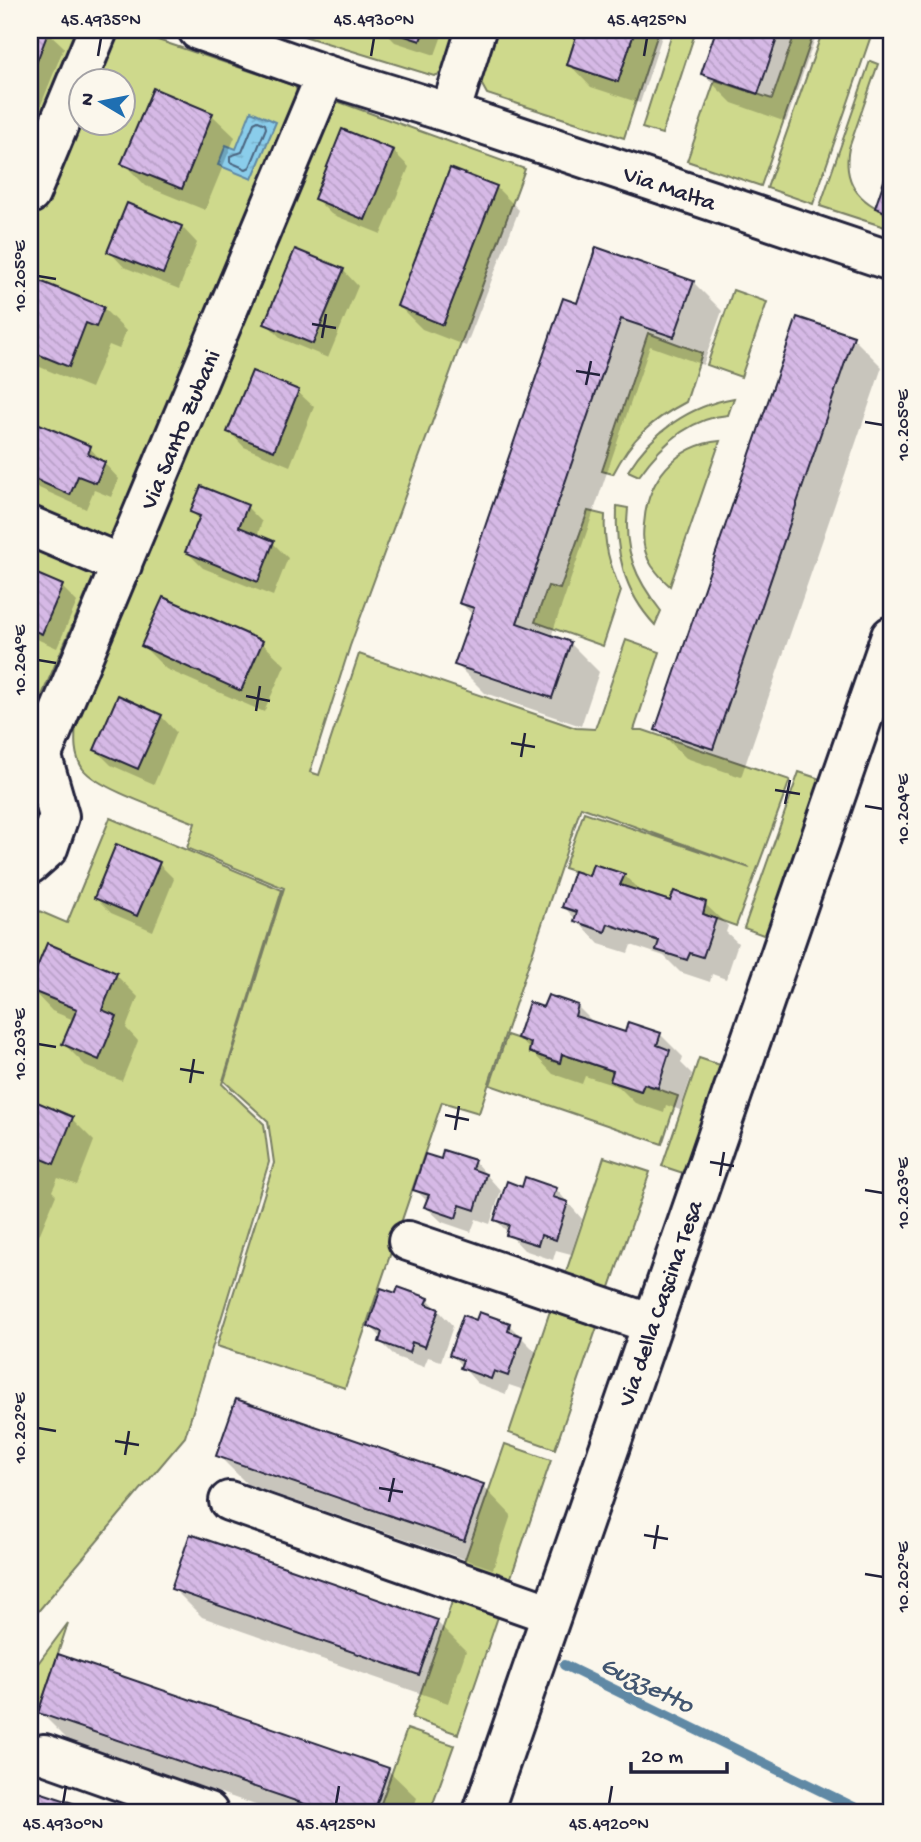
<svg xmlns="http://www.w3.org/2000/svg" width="921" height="1842" font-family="'Gochi Hand',sans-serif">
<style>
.green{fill:#ced98c;stroke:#787e64;stroke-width:2}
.water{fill:url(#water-ripples);stroke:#6089a5;stroke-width:2}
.shadow{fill:#0003}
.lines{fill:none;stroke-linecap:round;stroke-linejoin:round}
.shore{stroke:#4c6681;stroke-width:2}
.stream{stroke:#6089a5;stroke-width:10}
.building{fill:url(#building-back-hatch);stroke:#22223b;stroke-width:2}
.minor-casing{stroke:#22223b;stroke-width:44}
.minor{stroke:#fbf7ec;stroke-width:38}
.ticks{fill:none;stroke:#22223b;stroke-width:2.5}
.labels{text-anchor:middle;stroke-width:5;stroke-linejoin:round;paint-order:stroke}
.street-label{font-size:24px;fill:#22223b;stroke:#fbf7ec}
.water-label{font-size:26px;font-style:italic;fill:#415570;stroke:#fbf7ec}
.neatline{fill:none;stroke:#22223b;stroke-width:2.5}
.ticks-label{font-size:18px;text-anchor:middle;fill:#22223b}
</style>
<defs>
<pattern id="water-ripples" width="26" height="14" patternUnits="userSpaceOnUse" patternTransform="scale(1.75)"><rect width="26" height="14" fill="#8acdeb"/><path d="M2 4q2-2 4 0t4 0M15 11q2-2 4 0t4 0" fill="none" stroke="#77b0ca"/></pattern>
<pattern id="building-back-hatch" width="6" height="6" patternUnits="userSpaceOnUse" patternTransform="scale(1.75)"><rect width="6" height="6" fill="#d6b9e6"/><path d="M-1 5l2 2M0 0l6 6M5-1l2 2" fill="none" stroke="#b79fc6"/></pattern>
</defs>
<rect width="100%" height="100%" fill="#fbf7ec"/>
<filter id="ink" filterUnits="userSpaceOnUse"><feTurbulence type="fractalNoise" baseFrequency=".0143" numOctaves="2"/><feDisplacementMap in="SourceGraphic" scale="14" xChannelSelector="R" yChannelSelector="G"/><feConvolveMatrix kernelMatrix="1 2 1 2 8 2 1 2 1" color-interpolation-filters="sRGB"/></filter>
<g filter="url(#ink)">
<g class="green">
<path d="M30 30H76L30 140Z"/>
<path d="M109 30H128L295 86 299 96 114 545 30 510V221L80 99V122H122V80H88Z"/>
<path d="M284 30H456L443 73 434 76Z"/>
<path d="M492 30H578L567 65 618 81 635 30H659L624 138 487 94 477 76Z"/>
<path d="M673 30H696L662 134 642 128Z"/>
<path d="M796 30H815L761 186 687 161 715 80 772 99Z"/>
<path d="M823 30H873L813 204 767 188Z"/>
<path d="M870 61 878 64 849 148C842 183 859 203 891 214V229L820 206Z"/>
<path d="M331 99 525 169 350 646 310 772 319 775 359 654 576 728 595 729 626 640 660 652 634 730H643L790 780 736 926 703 914 706 902 674 891 670 901 620 885 624 874 593 864 589 876 564 868 584 812 750 868 581 807 479 1113 442 1102 345 1388 217 1346 274 1163 268 1121 224 1081 284 888 187 848 195 823C169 812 98 789 83 769 73 755 75 737 76 721Z"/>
<path d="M733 290 767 302 741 377 707 365Z"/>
<path d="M648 333 702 353 686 402C650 421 632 438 613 474L602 471Z"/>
<path d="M734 398 728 415C690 418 660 446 639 476L628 471C652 432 689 406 734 398Z"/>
<path d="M720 441 670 586C663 580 657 573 652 566 644 554 642 538 644 524 647 481 675 445 720 441Z"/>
<path d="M617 506 628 508C623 550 635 578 661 611L655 625C623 591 615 551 617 506Z"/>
<path d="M588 511 605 515C603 543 610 566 621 591L603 646 535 622 548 586 560 589Z"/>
<path d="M30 545 95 573 30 723Z"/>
<path d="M799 772 820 779 766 936 744 928Z"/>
<path d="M110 818 282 890 222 1084 264 1124 269 1162 185 1437 30 1621V907L67 923Z"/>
<path d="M507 1035 531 1043 529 1052 559 1063 562 1054 613 1071 610 1081 641 1091 644 1084 678 1096 662 1144 490 1085Z"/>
<path d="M699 1058 723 1066 686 1174 662 1166Z"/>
<path d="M604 1157 650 1172 608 1293 564 1278Z"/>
<path d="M550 1311 597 1327 555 1449 509 1433Z"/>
<path d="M505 1444 551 1460 510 1580 463 1565Z"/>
<path d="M453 1599 499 1614 458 1734 412 1718Z"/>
<path d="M68 1623 30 1738V1674Z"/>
<path d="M407 1729 454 1745 430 1812H378Z"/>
</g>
<path class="water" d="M251 111 276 122 252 179 218 165 226 145 236 149Z"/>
<g class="shadow">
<path d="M30 30 48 32 64 47 39 110 30 106Z"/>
<path d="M383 30H444L435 55 395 42Z"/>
<path d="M580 30H664L640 103 591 87 569 64Z"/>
<path d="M718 30H818L786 122 732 103 703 74Z"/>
<path d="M212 115 235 137 205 210 146 186 123 163Z"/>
<path d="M393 151 409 167 381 234 331 214 316 199Z"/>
<path d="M891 165V222L877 208Z"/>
<path d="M496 187 519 210 466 346 422 329 399 306Z"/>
<path d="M182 227 197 243 179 289 124 267 109 251Z"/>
<path d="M343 270 358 286 328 358 282 339 267 324Z"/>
<path d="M30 279 103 308 126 331 119 349 109 345 91 388 30 363Z"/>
<path d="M693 282 722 311 703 365 650 346 551 637 570 643 599 672 581 726 485 693 456 664 473 615 461 603 578 305Z"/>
<path d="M853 338 882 367 741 777 686 758 657 729Z"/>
<path d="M298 392 314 407 290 466 244 447 229 431Z"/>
<path d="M30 421 90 448 119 479 111 497 94 490 86 509 30 484Z"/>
<path d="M247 507 262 522 257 536 273 543 288 558 273 596 203 568 187 552 200 520 192 512Z"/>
<path d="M30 573 62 587 77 602 57 648 30 636Z"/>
<path d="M262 643 285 665 264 712 166 669 143 646Z"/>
<path d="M161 716 176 732 154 784 111 765 96 750Z"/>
<path d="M30 718 35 723 30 736Z"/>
<path d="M159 864 174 879 153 931 111 913 96 898Z"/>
<path d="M624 875 642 893 672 903 705 904 728 926 726 932 738 943 726 979 712 974 710 982 680 972 664 956 631 945 628 953 599 944 564 907 590 878Z"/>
<path d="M48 946 116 975 138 997 126 1028 138 1041 122 1081 87 1067 64 1044 74 1020 52 1011 30 988Z"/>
<path d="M578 1007 595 1024 626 1034H660L683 1057 681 1063 692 1074 680 1110 666 1105 664 1113 635 1103 619 1087 585 1076 582 1084 553 1074 519 1038 544 1009Z"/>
<path d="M30 1101 72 1119 94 1141 77 1185 58 1178 52 1191 56 1195 38 1238 30 1235Z"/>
<path d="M442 1161H474L501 1191 490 1224 476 1219 471 1232 442 1222 426 1207 428 1202 415 1189Z"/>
<path d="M523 1189H556L582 1219 571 1254 556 1250 553 1260 524 1250 496 1220Z"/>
<path d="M428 1299 453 1326 441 1361 428 1357 424 1367 396 1357 381 1342 382 1338 370 1326Z"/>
<path d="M477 1323 509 1325 537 1353 524 1390 509 1385 506 1394 477 1383 451 1354Z"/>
<path d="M218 1455 483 1486 511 1515 493 1569 247 1484Z"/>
<path d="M173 1588 437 1622 466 1651 448 1703 202 1617Z"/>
<path d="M40 1712 388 1770 417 1798 412 1812H276L69 1741Z"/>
</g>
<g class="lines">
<path class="shore" d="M258 121 265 124 266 128 250 167 246 169 230 162V156L242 152 254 123Z"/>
<path class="stream" d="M564 1665 864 1812"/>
</g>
<g class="building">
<path d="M30 30H49L30 79Z"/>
<path d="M387 30H424L420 41Z"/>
<path d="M578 30H635L618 82 567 65Z"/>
<path d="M716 30H780L758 94 701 74Z"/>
<path d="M153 88 213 113 182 189 121 164Z"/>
<path d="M342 129 394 150 365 220 314 199Z"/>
<path d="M891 160V214L875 208Z"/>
<path d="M450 168 497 186 443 325 397 306Z"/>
<path d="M127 203 182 226 163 274 107 252Z"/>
<path d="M596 247 694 281 674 337 621 319 517 623 571 642 552 698 454 665 474 608 459 603 563 298 577 303Z"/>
<path d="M295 249 344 269 313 344 264 324Z"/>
<path d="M30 277 104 307 96 327 86 323 69 367 30 351Z"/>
<path d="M797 317 854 336 713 749 655 730Z"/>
<path d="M252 371 299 390 274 451 227 432Z"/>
<path d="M30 420 91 446 88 454 105 462 96 483 78 476 70 495 30 477Z"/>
<path d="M201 486 248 505 239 527 274 541 258 582 185 552 200 516 190 512Z"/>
<path d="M30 571 63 585 42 634 30 629Z"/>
<path d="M163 597 263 641 241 691 141 646Z"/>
<path d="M118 695 162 715 138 769 94 750Z"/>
<path d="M116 844 160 862 137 916 94 898Z"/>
<path d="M593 864 625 874 620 885 670 901 674 891 706 902 703 914 716 919 703 957 690 953 687 960 656 950 659 941 608 924 605 932 574 921 577 912 562 907 574 871 589 876Z"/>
<path d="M47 943 117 973 102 1010 117 1016 99 1060 62 1044 77 1009 30 990V984Z"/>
<path d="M548 995 578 1005 575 1016 625 1032 628 1022 661 1033 657 1045 670 1050 658 1088 644 1084 641 1091 610 1081 613 1071 562 1054 560 1063 529 1052 531 1043 517 1038 529 1002 543 1007Z"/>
<path d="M30 1099 73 1117 54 1164 35 1156 30 1169 34 1170 30 1181Z"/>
<path d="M443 1150 475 1160 472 1169 486 1174 475 1210 460 1205 456 1218 424 1207 429 1195 413 1190 425 1154 441 1159Z"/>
<path d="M525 1177 557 1188 553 1197 568 1202 556 1240 541 1235 538 1245 506 1235 509 1225 494 1220 507 1181 522 1187Z"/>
<path d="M398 1287 429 1298 426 1304 439 1309 425 1347 412 1342 409 1353 379 1342 382 1332 368 1326 381 1288 396 1293Z"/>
<path d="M479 1312 510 1323 508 1331 522 1336 508 1376 494 1371 491 1379 460 1368 463 1360 449 1355 463 1315 476 1320Z"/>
<path d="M236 1399 484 1484 464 1541 216 1456Z"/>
<path d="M190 1534 438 1620 419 1675 171 1589Z"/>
<path d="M58 1654 389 1768 374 1812H328L38 1713Z"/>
<path d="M30 1789 100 1812H30Z"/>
</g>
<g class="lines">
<defs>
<g id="minor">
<path d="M198 30 326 75 450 113 891 261"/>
<path d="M450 113 476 30"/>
<path d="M30 194 98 30"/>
<path d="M30 526 122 565"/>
<path d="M30 783 326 75"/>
<path d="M30 864 48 848 59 816 42 757"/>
<path d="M408 1241 652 1324"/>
<path d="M229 1501 551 1614"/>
<path d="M44 1754 208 1812"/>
<path d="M483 1812 891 636"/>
</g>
</defs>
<use href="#minor" class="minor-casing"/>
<use href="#minor" class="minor"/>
</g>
</g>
<path class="ticks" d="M98 56 101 38M371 56 374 38M644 56 647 38M38 276 56 279M312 324 336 328M322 338 326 314M576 371 600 375M586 385 591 361M865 422 883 425M38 660 56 663M246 696 270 701M256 711 260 686M511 743 535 747M521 757 525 733M775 790 800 794M785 804 790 780M865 806 883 809M38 1044 56 1047M180 1069 204 1073M190 1083 194 1059M445 1115 469 1120M455 1130 459 1106M710 1162 734 1166M720 1176 724 1152M865 1190 883 1193M38 1428 56 1431M115 1441 139 1445M125 1455 129 1431M379 1488 403 1492M389 1502 394 1478M644 1535 668 1539M654 1549 658 1525M865 1574 883 1577M63 1804 66 1786M336 1804 339 1786M609 1804 612 1786"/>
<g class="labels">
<g class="street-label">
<text transform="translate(670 187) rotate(19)" y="8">Via Malta</text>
<text transform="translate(179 429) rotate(-67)" y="8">Via Santo Zubani</text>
<text transform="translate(659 1303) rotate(-71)" y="8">Via della Cascina Tesa</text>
</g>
<g class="water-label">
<text transform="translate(648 1683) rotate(26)" y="9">Guzzetto</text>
</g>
</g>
<rect width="921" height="1842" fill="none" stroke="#fbf7ec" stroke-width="77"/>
<g transform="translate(102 102) rotate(280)"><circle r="33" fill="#fbf7ec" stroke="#a4a2a5" stroke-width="2"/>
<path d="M0-5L12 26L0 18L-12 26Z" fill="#1f6fb2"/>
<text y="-10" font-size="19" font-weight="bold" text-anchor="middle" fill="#22223b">N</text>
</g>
<path d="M631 1762v10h96v-10" fill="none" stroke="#22223b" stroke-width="3.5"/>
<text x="641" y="1762" font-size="21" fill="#22223b" stroke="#fbf7ec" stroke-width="5" paint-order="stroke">20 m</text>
<rect x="38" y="38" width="845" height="1766" class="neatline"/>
<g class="ticks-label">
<text x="101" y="25">45.4935°N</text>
<text x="374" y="25">45.4930°N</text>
<text x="647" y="25">45.4925°N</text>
<text transform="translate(19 276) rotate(-90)" y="6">10.205°E</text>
<text transform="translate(902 425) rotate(-90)" y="6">10.205°E</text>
<text transform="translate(19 660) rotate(-90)" y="6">10.204°E</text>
<text transform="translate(902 809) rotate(-90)" y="6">10.204°E</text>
<text transform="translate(19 1044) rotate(-90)" y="6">10.203°E</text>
<text transform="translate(902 1193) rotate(-90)" y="6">10.203°E</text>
<text transform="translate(19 1428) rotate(-90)" y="6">10.202°E</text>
<text transform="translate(902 1577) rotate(-90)" y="6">10.202°E</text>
<text x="63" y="1829">45.4930°N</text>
<text x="336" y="1829">45.4925°N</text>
<text x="609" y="1829">45.4920°N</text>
</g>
</svg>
